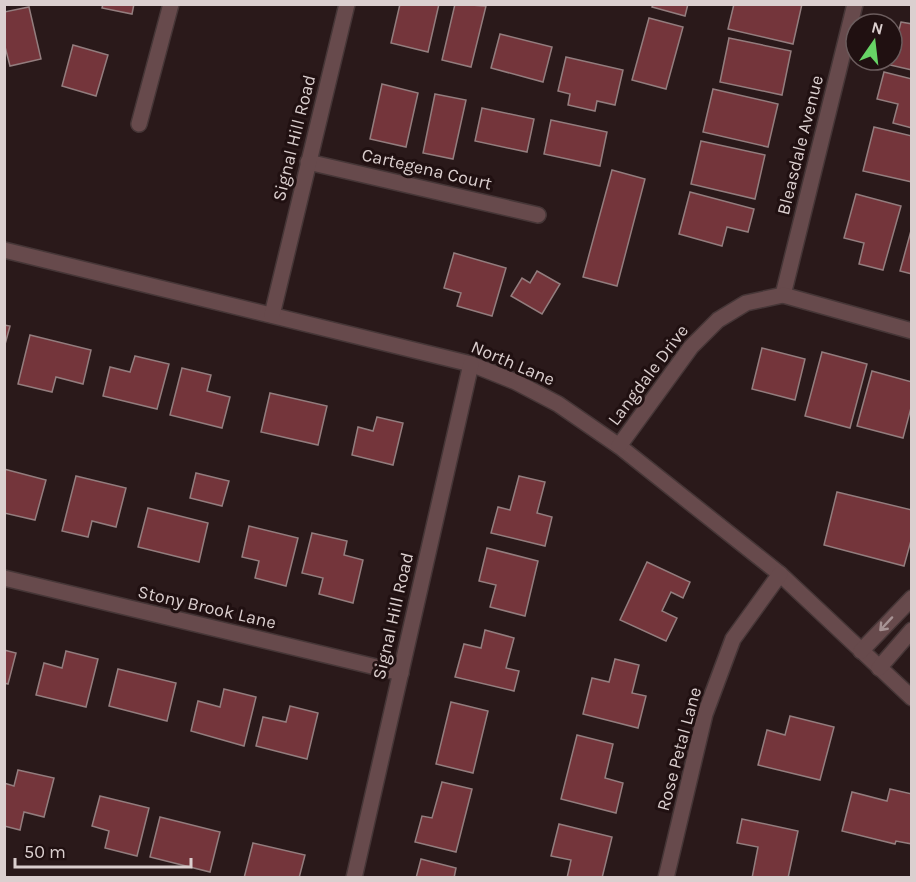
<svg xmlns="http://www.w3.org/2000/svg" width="916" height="882" font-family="Karla,sans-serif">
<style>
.building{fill:#74353b;stroke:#937d7e;stroke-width:1.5}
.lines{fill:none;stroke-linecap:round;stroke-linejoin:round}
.minor-casing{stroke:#463637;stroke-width:18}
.minor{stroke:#674a4c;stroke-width:15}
.oneway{stroke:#a79394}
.labels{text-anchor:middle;stroke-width:6;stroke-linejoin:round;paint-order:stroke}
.street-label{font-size:18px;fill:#dbcfcf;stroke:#201011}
</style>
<rect width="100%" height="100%" fill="#2a191a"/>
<g class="building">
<path d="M103 4H134L132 14 102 8Z"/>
<path d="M400 4H439L428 52 391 43Z"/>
<path d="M455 4 486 6 471 67 442 60Z"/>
<path d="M653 4H688L685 16 652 7Z"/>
<path d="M734 4H802L793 44 728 29Z"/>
<path d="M29 7 41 59 10 66 4 43V12Z"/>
<path d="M649 18 683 27 666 89 632 80Z"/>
<path d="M901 22 912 24V70L890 65Z"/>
<path d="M500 34 552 47 543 82 491 68Z"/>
<path d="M729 38 791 51 782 95 720 82Z"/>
<path d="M73 45 108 55 96 96 62 86Z"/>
<path d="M566 57 623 70 615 105 597 101 595 111 568 105 570 94 558 91Z"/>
<path d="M884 72 912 79V128L893 123 898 104 877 99Z"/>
<path d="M382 84 418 93 406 147 370 139Z"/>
<path d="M713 89 778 104 768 147 703 132Z"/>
<path d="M435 94 466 100 453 159 423 153Z"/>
<path d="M482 108 534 119 527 152 475 141Z"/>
<path d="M551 120 607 132 600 166 544 154Z"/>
<path d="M874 127 912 136V182L863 171Z"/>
<path d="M701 141 765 155 755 199 691 184Z"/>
<path d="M612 170 645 179 617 286 583 277Z"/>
<path d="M690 192 754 209 748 232 727 227 722 246 679 234Z"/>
<path d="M856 194 901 206 883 270 859 264 864 243 844 238Z"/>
<path d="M912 227V274L900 271Z"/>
<path d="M454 253 506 268 492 316 457 306 461 293 444 288Z"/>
<path d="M537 271 560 284 542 314 511 296 522 278 530 283Z"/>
<path d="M4 325 10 326 4 348Z"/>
<path d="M30 335 91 350 83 384 56 377 52 392 18 384Z"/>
<path d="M762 348 805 359 795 400 752 389Z"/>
<path d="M822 352 867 364 850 428 805 416Z"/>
<path d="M135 356 169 364 157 409 103 396 110 367 130 372Z"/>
<path d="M182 368 211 375 207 391 230 397 222 428 170 415Z"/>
<path d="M872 371 912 382V404L903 438 857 426Z"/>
<path d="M270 393 327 406 318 445 261 432Z"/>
<path d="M377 417 403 423 393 465 352 455 358 427 373 431Z"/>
<path d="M4 469 46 480 35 520 4 513Z"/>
<path d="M196 473 229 481 222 506 190 498Z"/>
<path d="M76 476 126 488 116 527 92 521 88 537 62 531Z"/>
<path d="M519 476 545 482 537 513 552 517 545 546 491 533 498 507 510 510Z"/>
<path d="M837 492 912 510V537L904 566 824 545Z"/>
<path d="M148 508 208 523 199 562 138 547Z"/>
<path d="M249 526 298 538 286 586 255 578 259 561 242 557Z"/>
<path d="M312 533 347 541 344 555 363 560 353 603 319 594 323 578 302 573Z"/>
<path d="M487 548 538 561 525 616 490 607 496 585 479 581Z"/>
<path d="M647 562 690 582 683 598 671 592 662 611 677 618 666 641 620 620Z"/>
<path d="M485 630 514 638 506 668 519 671 514 691 455 677 464 644 481 648Z"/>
<path d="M4 650 16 653 8 684 4 683Z"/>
<path d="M66 651 98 659 86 707 36 695 44 663 62 668Z"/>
<path d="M615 659 639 665 632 693 646 696 638 728 583 714 592 678 609 682Z"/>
<path d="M118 669 176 683 167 721 109 706Z"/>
<path d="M224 689 256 697 244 746 191 731 198 701 220 707Z"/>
<path d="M451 702 488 711 473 773 436 764Z"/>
<path d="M290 706 318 713 307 759 256 746 263 717 286 722Z"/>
<path d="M790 716 834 727 820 780 758 765 767 730 785 735Z"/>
<path d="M577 735 613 744 605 778 623 783 616 813 561 799Z"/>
<path d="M18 770 54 778 44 817 24 812 20 830 4 826V783L14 786Z"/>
<path d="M442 782 472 789 456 852 415 842 422 816 432 818Z"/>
<path d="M890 789 912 794V844L896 841 895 844 842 831 852 792 887 801Z"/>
<path d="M100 796 149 808 137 856 105 848 109 831 92 826Z"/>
<path d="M160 817 220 832 210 872 150 857Z"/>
<path d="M742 819 798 831 788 878H752L758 847 737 843Z"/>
<path d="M559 824 612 837 602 878H567L571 860 551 856Z"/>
<path d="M253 843 305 855 299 878H244Z"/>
<path d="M421 859 456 868 454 878H416Z"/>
</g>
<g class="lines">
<defs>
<g id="minor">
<path d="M139 124 171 4"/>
<path d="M308 162 538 215"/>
<path d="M4 250 471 364 516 382 558 404 619 446 780 574 912 698"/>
<path d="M783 295 855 4"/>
<path d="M272 315 347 4"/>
<path d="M619 446 691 347 718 320 746 303 783 295 912 331"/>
<path d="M4 578 401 673"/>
<path d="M861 651 912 598"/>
<path d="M879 668 912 630"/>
<path d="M354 878 471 364"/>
<path d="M666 878 705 714 733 639 780 574"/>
</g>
</defs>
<use href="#minor" class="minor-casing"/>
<use href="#minor" class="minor"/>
</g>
<defs><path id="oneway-shaft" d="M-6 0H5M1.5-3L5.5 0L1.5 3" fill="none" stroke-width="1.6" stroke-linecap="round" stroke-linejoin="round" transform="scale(1.5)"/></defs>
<use class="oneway" href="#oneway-shaft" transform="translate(886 624) rotate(133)"/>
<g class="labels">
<g class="street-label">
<text transform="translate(294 138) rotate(-76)" y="6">Signal Hill Road</text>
<text transform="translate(800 145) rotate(-76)" y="6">Bleasdale Avenue</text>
<text transform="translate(427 169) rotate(13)" y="6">Cartegena Court</text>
<text transform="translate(513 363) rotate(23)" y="6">North Lane</text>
<text transform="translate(648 375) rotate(-53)" y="6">Langdale Drive</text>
<text transform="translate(207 607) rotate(13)" y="6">Stony Brook Lane</text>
<text transform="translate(393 616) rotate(-77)" y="6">Signal Hill Road</text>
<text transform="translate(679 749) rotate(-75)" y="6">Rose Petal Lane</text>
</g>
</g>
<rect width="916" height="882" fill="none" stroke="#dbcfcf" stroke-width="12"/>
<g transform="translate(874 42) rotate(14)"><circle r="28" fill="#201011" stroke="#6b5c5d" stroke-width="1.5"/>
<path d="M0-4.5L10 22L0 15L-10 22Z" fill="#67d466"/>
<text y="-9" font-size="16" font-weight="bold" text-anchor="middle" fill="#dbcfcf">N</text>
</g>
<path d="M15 858v9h176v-9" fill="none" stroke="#dbcfcf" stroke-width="3"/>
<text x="24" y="858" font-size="18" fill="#dbcfcf" stroke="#201011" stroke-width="4.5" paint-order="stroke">50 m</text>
</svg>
